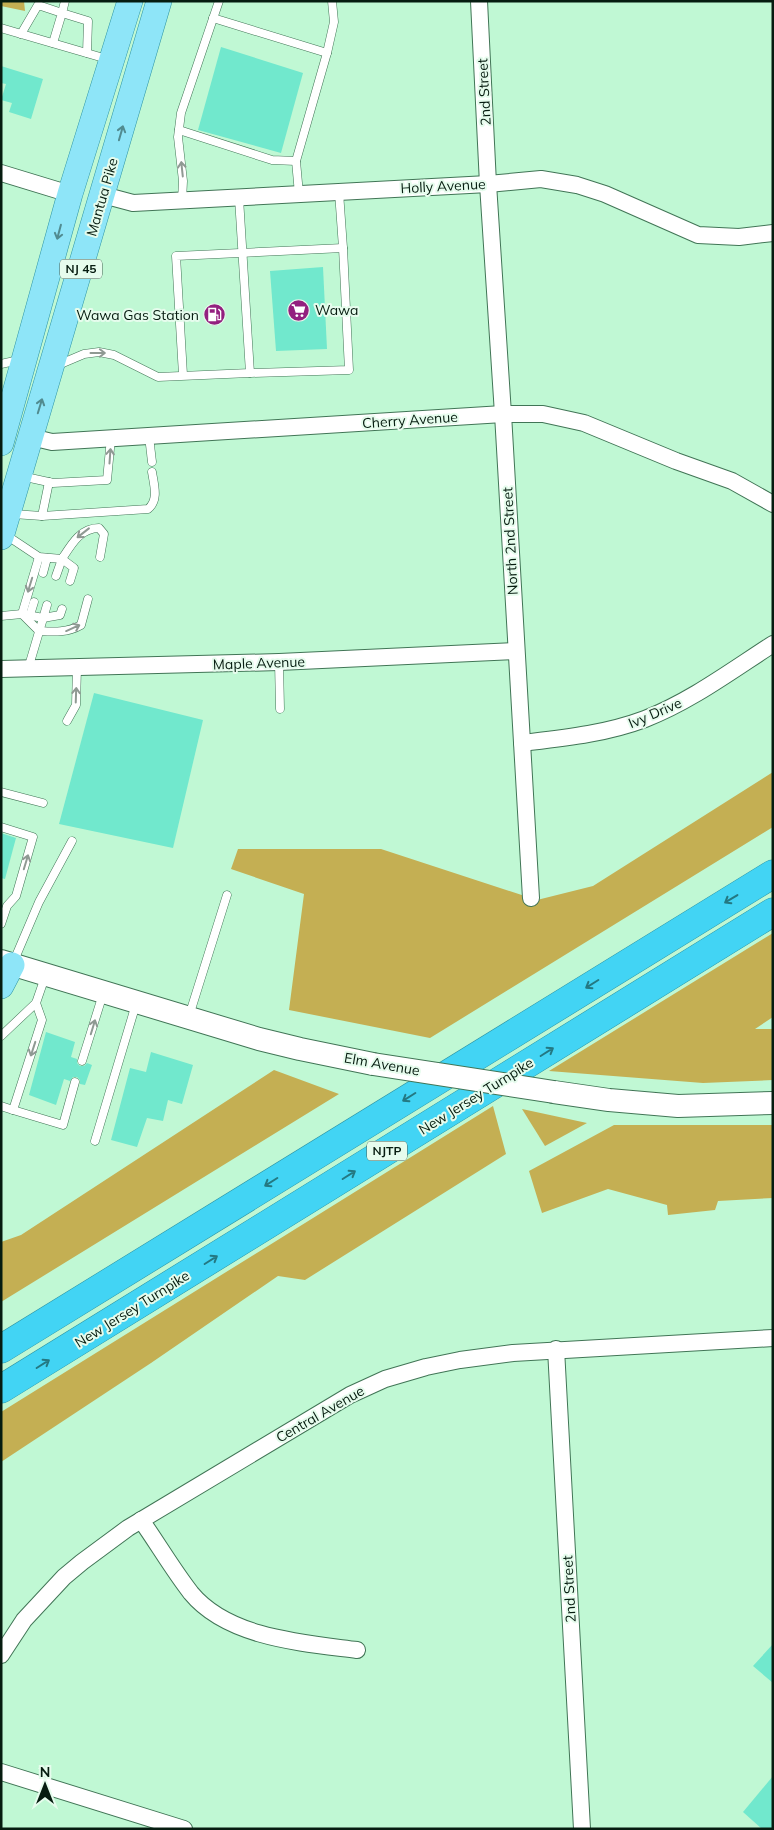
<svg xmlns="http://www.w3.org/2000/svg" width="774" height="1830" font-family="Mulish,sans-serif">
<style>
.forest{fill:#c4af53}
.building{fill:#71e8cd}
.lines{fill:none;stroke-linecap:round;stroke-linejoin:round}
.service-casing{stroke:#417556;stroke-width:9}
.minor-casing{stroke:#417556;stroke-width:18}
.secondary-casing{stroke:#417556;stroke-width:24}
.primary-casing{stroke:#2d94a4;stroke-width:26}
.motorway-casing{stroke:#2d94a4;stroke-width:29}
.service{stroke:#fff;stroke-width:8}
.minor{stroke:#fff;stroke-width:16}
.secondary{stroke:#fff;stroke-width:22}
.primary{stroke:#8ee5f8;stroke-width:25}
.motorway{stroke:#42d4f4;stroke-width:28}
.secondary-bridge-casing{stroke:#417556;stroke-width:24;stroke-linecap:butt}
.secondary-bridge{stroke:#fff;stroke-width:22}
.oneway{stroke:#518b90}
.oneway2{stroke:#8f9993}
.oneway3{stroke:#247882}
.labels{text-anchor:middle;stroke-width:4;stroke-linejoin:round;paint-order:stroke}
.shield{fill:#e6fced;stroke:#495f52;stroke-width:1}
.shield-label{font-size:12px;font-weight:bold;fill:#061c10}
.street-label{font-size:14px;fill:#061c10;stroke:#e6fced}
.poi-label{font-size:14px;fill:#061c10;stroke:#e6fced;text-anchor:start}
</style>
<rect width="100%" height="100%" fill="#c0f8d4"/>
<g class="forest">
<path d="M1 1H24L25 11 1 6Z"/>
<path d="M773 772V827L430 1038 289 1010 304 894 231 869 238 849H381L537 900 593 886Z"/>
<path d="M773 933V1017L755 1029H773V1080L703 1083 549 1071Z"/>
<path d="M274 1070 339 1094 1 1302V1242L21 1235Z"/>
<path d="M493 1106 506 1154 305 1280 278 1276 151 1363 1 1462V1412Z"/>
<path d="M522 1109 587 1123 545 1146Z"/>
<path d="M614 1125H773V1198L718 1201 715 1210 668 1215 667 1205 608 1189 542 1213 529 1171Z"/>
</g>
<g class="building">
<path d="M221 47 303 73 281 153 198 130Z"/>
<path d="M1 66 43 79 31 119 9 112 12 103 1 100 6 84 1 83Z"/>
<path d="M323 267 327 349 276 351 270 271Z"/>
<path d="M94 693 203 720 173 848 59 824Z"/>
<path d="M1 833 16 838 5 879 1 878Z"/>
<path d="M46 1032 75 1042 71 1057 77 1059V1063L80 1066H84L87 1063 92 1065 85 1085 80 1084V1080L77 1077H73L70 1081 64 1079 56 1105 29 1095Z"/>
<path d="M151 1052 193 1065 182 1104 168 1100 163 1121 147 1118 137 1147 111 1140 130 1068 146 1072Z"/>
<path d="M773 1644V1683L753 1666Z"/>
<path d="M773 1776V1829H762L743 1812Z"/>
</g>
<g class="lines">
<defs>
<g id="service">
<path d="M65 1 62 13 88 21 87 53"/>
<path d="M213 18 327 53"/>
<path d="M1 28 107 59"/>
<path d="M21 34 38 5 62 13 53 43"/>
<path d="M179 130 272 160 296 161"/>
<path d="M339 192 343 248"/>
<path d="M299 194 296 161 327 53 334 22 332 1"/>
<path d="M182 201 183 181 178 137 181 113 219 1"/>
<path d="M1 364 19 360"/>
<path d="M58 365 84 354 99 352 114 355 158 377 250 373 239 198"/>
<path d="M183 375 176 256 343 248 349 370 250 373"/>
<path d="M149 436 152 462"/>
<path d="M21 476 53 483 107 480 111 438"/>
<path d="M13 514 42 516 148 509C159 500 154 485 152 472"/>
<path d="M42 516 49 482"/>
<path d="M6 535 39 557 62 559C71 545 80 528 99 528L104 534 100 557"/>
<path d="M43 573 47 558"/>
<path d="M56 576 62 559 74 568 70 581"/>
<path d="M22 614 39 631C54 632 67 633 81 625L88 599"/>
<path d="M22 614 39 557"/>
<path d="M30 615 34 602"/>
<path d="M1 616 22 614 43 618 60 615 62 609"/>
<path d="M279 662 280 709"/>
<path d="M28 669 47 605"/>
<path d="M67 721 76 705 77 667"/>
<path d="M1 792 43 803"/>
<path d="M1 827 33 837 16 896 7 906 1 924"/>
<path d="M13 963 39 902 72 841"/>
<path d="M36 1003 42 1020 13 1110 63 1125 75 1082"/>
<path d="M189 1016 227 895"/>
<path d="M1 1036 36 1003 45 977"/>
<path d="M82 1061 103 994"/>
<path d="M1 1106 13 1110"/>
<path d="M95 1141 136 1004"/>
</g>
<g id="minor">
<path d="M479 1 488 184 503 414 531 898"/>
<path d="M1 173 70 194"/>
<path d="M103 195 133 203 488 184 541 179 577 185 605 194 698 235 739 237 773 233"/>
<path d="M31 437 52 442 503 414H543L584 423 676 461 732 481 773 504"/>
<path d="M1 669 279 662 516 651"/>
<path d="M522 743C564 738 605 734 645 719 691 701 731 671 773 644"/>
<path d="M556 1349 582 1829"/>
<path d="M141 1520C158 1544 173 1570 191 1593 228 1638 303 1643 357 1650"/>
<path d="M1 1655 24 1620 64 1577 82 1562 128 1528 350 1395 385 1379 426 1367 460 1360 513 1353 773 1338"/>
<path d="M1 1772 184 1829"/>
</g>
<g id="secondary">
<path d="M1 961 259 1039 300 1049 373 1064"/>
<path d="M554 1092 609 1100 678 1106 773 1103"/>
</g>
<g id="primary">
<path d="M1 443 70 194 130 1"/>
<path d="M1 537 159 1"/>
<path d="M1 986 12 965"/>
</g>
<g id="motorway">
<path d="M1 1349 773 874"/>
<path d="M1 1389 773 912"/>
</g>
</defs>
<use href="#service" class="service-casing"/>
<use href="#minor" class="minor-casing"/>
<use href="#secondary" class="secondary-casing"/>
<use href="#primary" class="primary-casing"/>
<use href="#motorway" class="motorway-casing"/>
<use href="#service" class="service"/>
<use href="#minor" class="minor"/>
<use href="#secondary" class="secondary"/>
<use href="#primary" class="primary"/>
<use href="#motorway" class="motorway"/>
<defs>
<path id="secondary-bridge" d="M373 1064 554 1092"/>
</defs>
<use href="#secondary-bridge" class="secondary-bridge-casing"/>
<use href="#secondary-bridge" class="secondary-bridge"/>
</g>
<defs><path id="oneway-shaft" d="M-6 0H5M1.5-3L5.5 0L1.5 3" fill="none" stroke-width="1.6" stroke-linecap="round" stroke-linejoin="round" transform="scale(1.25)"/></defs>
<g class="oneway">
<use href="#oneway-shaft" transform="translate(121 133) rotate(-74)"/>
<use href="#oneway-shaft" transform="translate(59 232) rotate(105)"/>
<use href="#oneway-shaft" transform="translate(40 406) rotate(-73)"/>
</g>
<g class="oneway2">
<use href="#oneway-shaft" transform="translate(182 169) rotate(-96)"/>
<use href="#oneway-shaft" transform="translate(98 353)"/>
<use href="#oneway-shaft" transform="translate(110 456) rotate(-86)"/>
<use href="#oneway-shaft" transform="translate(83 533) rotate(142)"/>
<use href="#oneway-shaft" transform="translate(30 585) rotate(107)"/>
<use href="#oneway-shaft" transform="translate(73 628) rotate(-24)"/>
<use href="#oneway-shaft" transform="translate(76 695) rotate(-88)"/>
<use href="#oneway-shaft" transform="translate(26 862) rotate(-73)"/>
<use href="#oneway-shaft" transform="translate(93 1027) rotate(-73)"/>
<use href="#oneway-shaft" transform="translate(33 1049) rotate(108)"/>
</g>
<g class="oneway3">
<use href="#oneway-shaft" transform="translate(731 899) rotate(149)"/>
<use href="#oneway-shaft" transform="translate(592 984) rotate(148)"/>
<use href="#oneway-shaft" transform="translate(547 1052) rotate(-32)"/>
<use href="#oneway-shaft" transform="translate(409 1097) rotate(148)"/>
<use href="#oneway-shaft" transform="translate(349 1175) rotate(-32)"/>
<use href="#oneway-shaft" transform="translate(271 1182) rotate(148)"/>
<use href="#oneway-shaft" transform="translate(211 1260) rotate(-32)"/>
<use href="#oneway-shaft" transform="translate(43 1364) rotate(-32)"/>
</g>
<defs>
<symbol id="supermarket-disc" viewBox="-11 -11 22 22"><circle r="9.5" fill="#93207f" stroke="#e6fced"/><path d="M-6-5.5h2.5l.6 2H6L4.5 2H-2.5L-4.4-4H-6ZM-1.5 3.2a1.3 1.3 0 1 0 .1 0ZM3 3.2a1.3 1.3 0 1 0 .1 0Z" fill="#fff"/></symbol>
<symbol id="fuel-disc" viewBox="-11 -11 22 22"><circle r="9.5" fill="#93207f" stroke="#e6fced"/><path d="M-5.5-6h7V0h2V4h1.3V-2.5L3-4.5l.8-.8L6-3V5H2.5V1h-1V6h-7ZM-4.2-4.7v3.2H.2V-4.7Z" fill="#fff"/></symbol>
</defs>
<g fill-rule="evenodd">
<use href="#supermarket-disc" x="286" y="298" width="25" height="25"/>
<use href="#fuel-disc" x="202" y="302" width="25" height="25"/>
</g>
<g class="labels">
<g class="shield">
<rect x="60" y="259.5" width="42" height="19" rx="4"/>
<rect x="367" y="1141.5" width="40" height="19" rx="4"/>
</g>
<g class="shield-label">
<text x="81" y="273">NJ 45</text>
<text x="387" y="1155">NJTP</text>
</g>
<g class="street-label">
<text transform="translate(484 92) rotate(-93)" y="5">2nd Street</text>
<text transform="translate(443 186) rotate(-3)" y="5">Holly Avenue</text>
<text transform="translate(102 197) rotate(-74)" y="5">Mantua Pike</text>
<text transform="translate(410 420) rotate(-4)" y="5">Cherry Avenue</text>
<text transform="translate(510 541) rotate(-93)" y="5">North 2nd Street</text>
<text transform="translate(259 663) rotate(-2)" y="5">Maple Avenue</text>
<text transform="translate(655 713) rotate(-23)" y="5">Ivy Drive</text>
<text transform="translate(382 1064) rotate(10)" y="5">Elm Avenue</text>
<text transform="translate(476 1096) rotate(-32)" y="5">New Jersey Turnpike</text>
<text transform="translate(132 1309) rotate(-32)" y="5">New Jersey Turnpike</text>
<text transform="translate(320 1414) rotate(-30)" y="5">Central Avenue</text>
<text transform="translate(569 1589) rotate(-93)" y="5">2nd Street</text>
</g>
<g class="poi-label">
<text x="315" y="315">Wawa</text>
<text x="199" y="320" text-anchor="end">Wawa Gas Station</text>
</g>
</g>
<rect width="774" height="1830" fill="none" stroke="#061c10" stroke-width="5"/>
<g transform="translate(45 1785)" stroke="#e6fced" stroke-width="4" paint-order="stroke">
<path d="M0-4L9 19L0 12L-9 19Z" fill="#061c10"/>
<text y="-8" font-size="14" font-weight="bold" text-anchor="middle" fill="#061c10">N</text>
</g>
</svg>
